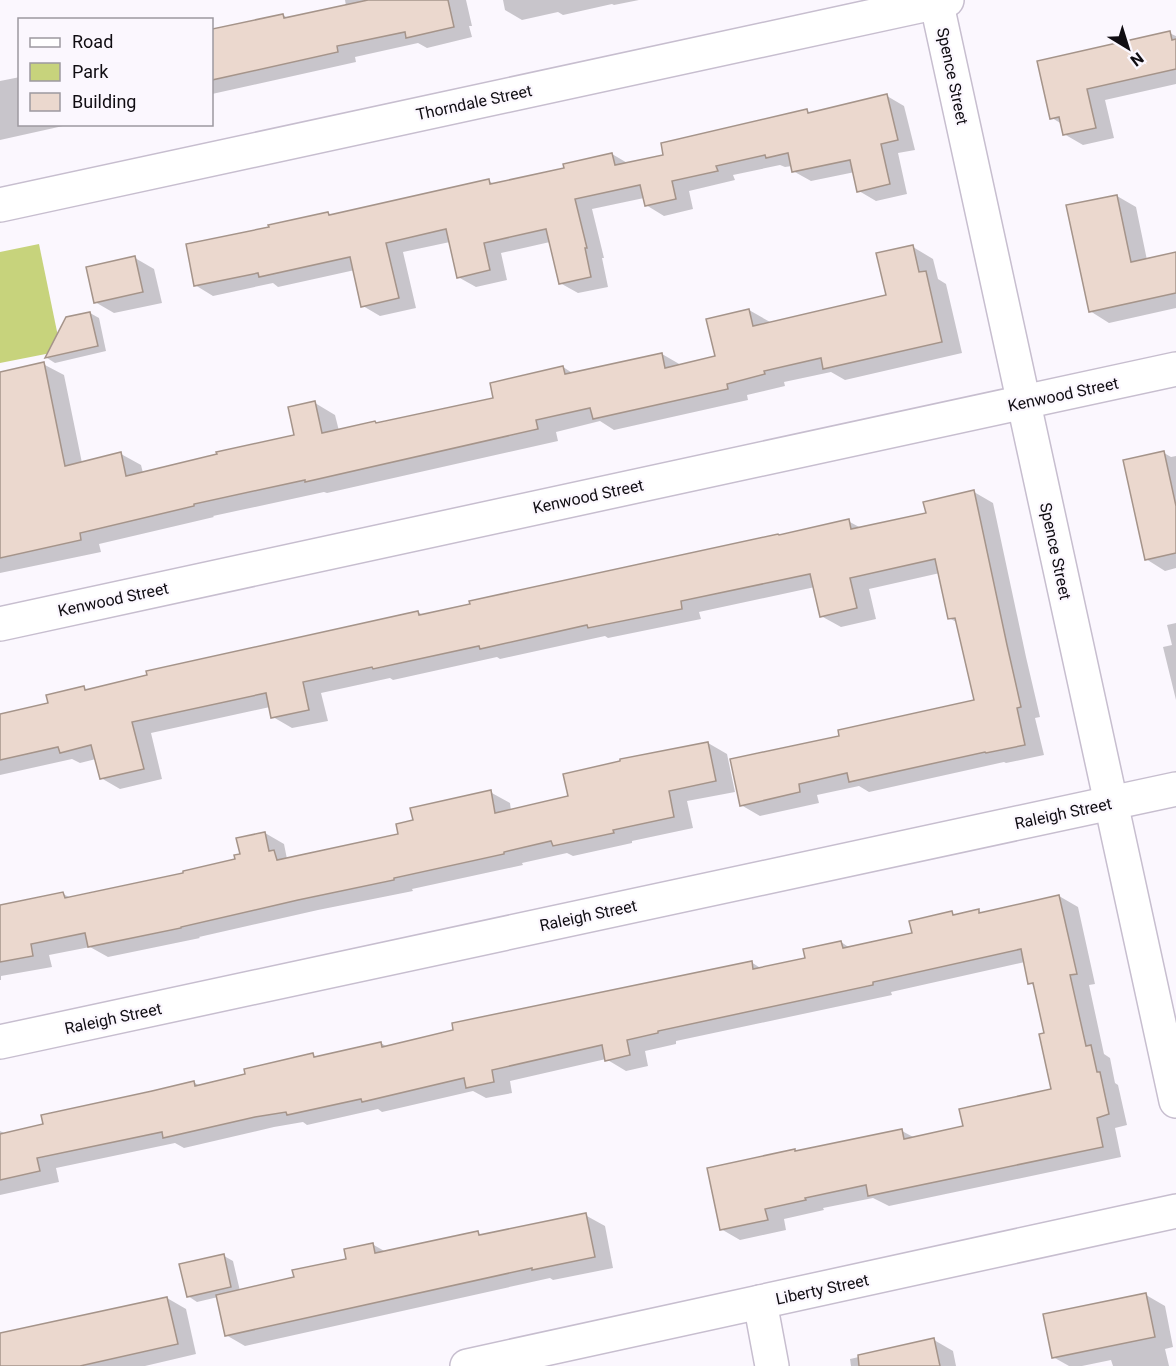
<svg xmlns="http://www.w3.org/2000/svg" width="1176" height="1366" font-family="Roboto,sans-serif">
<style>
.green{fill:#c7d37c}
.shadow{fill:#0003}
.building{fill:#ebd8ce;stroke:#a5948a;stroke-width:1.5}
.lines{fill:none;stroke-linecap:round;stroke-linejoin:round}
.minor-casing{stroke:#c7becf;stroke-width:36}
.minor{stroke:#fff;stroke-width:33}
.labels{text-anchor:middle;stroke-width:4.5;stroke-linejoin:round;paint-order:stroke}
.street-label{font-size:16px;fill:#100d12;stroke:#fbf7fe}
</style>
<rect width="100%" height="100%" fill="#fbf7fe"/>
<path class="green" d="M39 244 61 351 0 363V252Z"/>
<g class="shadow">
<path d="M345 0H466L472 26H469L472 37 427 48 418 43 355 57 356 62 212 94V31L283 15 289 19 346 6Z"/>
<path d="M503 0H639L614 5 612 4 563 15 558 12 522 20 505 10Z"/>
<path d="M1169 33 1176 36V84L1105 100 1114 138 1083 145 1064 134 1062 124 1052 118 1039 63Z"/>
<path d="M20 77V124H72L0 140V81Z"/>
<path d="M887 96 904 106 915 150 898 153 907 194 876 201 859 191 855 172 811 181 793 171 792 166 785 167 780 165 733 175 735 180 689 191 693 209 664 216 646 205 644 198 592 209 604 258H602L608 287 578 293 560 283 550 242 501 253 507 280 476 287 458 277 450 242 403 252 416 308 380 316 363 306 355 270 278 287 273 283 213 296 195 285 271 228 328 214 332 216 489 181 495 185 566 169 612 154 629 164 665 156 807 111 812 114Z"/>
<path d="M1117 196 1136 207 1147 260 1176 253V308L1109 323 1090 311Z"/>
<path d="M913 247 933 259 938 279 946 284 962 353 845 380 831 372 784 382 785 386 747 395 748 400 614 430 600 421 556 432 558 441 327 493 324 492 213 516 214 517 99 544 101 552 0 573V373L43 364 64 375 82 463 121 454 141 465 143 473 296 436 315 403 335 415 339 431 378 424 495 400 563 367 574 374 662 354 681 365 717 357 749 310 770 322 888 297Z"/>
<path d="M135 258 154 269 162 303 114 313 95 302Z"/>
<path d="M90 313 99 318 106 351 55 363 47 358 68 317Z"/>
<path d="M1164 453 1171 457 1176 456V568L1165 571 1146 559Z"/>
<path d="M974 492 993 503 1026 657 1040 717 1035 718 1044 755 1006 763 1004 762 869 792 859 786 817 795 819 803 760 816 741 805 841 737 975 701 958 623 949 618 940 573 869 589 876 619 841 627 821 616 815 587 699 612 701 619 608 638 605 636 500 659 497 657 393 680 390 678 321 693 328 721 292 728 273 717 270 707 151 733 162 779 120 789 101 778 96 759 80 763 72 759 0 775V715L49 705 84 688 89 691 418 612 424 616 848 521 861 528 927 514Z"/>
<path d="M1176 623V700L1163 647 1172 645 1167 625Z"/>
<path d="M708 743 727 754 735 792 687 801 693 828 632 841V843L573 856 567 853 522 863 523 865 412 889 413 891 318 910 199 937 200 938 108 957 90 947 49 955 52 967 1 976V980H0V906L63 894 71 898 185 874 237 861 265 833 284 844 287 859 400 835 414 821 490 792 510 803 511 811 570 797Z"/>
<path d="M1059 896 1078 907 1095 984 1089 985 1104 1054 1110 1058 1115 1083 1118 1085 1127 1125 1115 1128 1121 1157 889 1206 873 1198 823 1208 824 1210 784 1219 786 1230 740 1240 721 1229 794 1150 798 1152 902 1131 915 1138 965 1127 1053 1090 1045 1034 1035 986 1030 983 1025 962 891 992 892 995 676 1041V1044L645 1051 648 1066 626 1071 606 1059 510 1081 512 1093 486 1098 473 1091 382 1112 378 1109 307 1125 303 1122 274 1127 184 1148 175 1143 56 1168 59 1182 0 1195V1131L6 1134 193 1082 200 1086 247 1075 313 1055 317 1058 381 1043 387 1047 751 962 762 969 807 960 841 942 850 948 914 934 952 913 956 916 978 911 983 913Z"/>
<path d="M585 1215 605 1226 613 1268 553 1280 550 1278 245 1346 226 1335 218 1297 197 1302 188 1296 224 1256 233 1261 240 1291 295 1278 348 1260 372 1244 386 1252 478 1233 483 1236Z"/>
<path d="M1146 1295 1165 1306 1173 1347 1165 1349 1169 1366H1113L1111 1360 1082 1366H1069L1053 1357Z"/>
<path d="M167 1298 186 1309 196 1354 145 1366H0V1334Z"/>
<path d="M934 1340 953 1351 956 1366H851L850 1359Z"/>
</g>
<g class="building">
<path d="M368 0H448L454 27 406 38 405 32 337 46 338 52 212 80V29L283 14 284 18Z"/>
<path d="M1170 31 1172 40 1176 39V69L1087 89 1096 128 1063 135 1059 117 1050 119 1037 61Z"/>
<path d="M887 94 898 140 881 144 890 184 857 192 850 160 792 172 788 153 766 158 765 155 716 166 718 171 672 181 676 199 645 206 640 185 575 199 587 248H585L591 277 559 284 546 229 484 243 490 270 457 278 446 229 386 243 399 298 361 307 350 257 259 277 258 273 194 286 186 244 269 227 268 225 328 212 329 215 489 179 490 184 564 168 563 164 612 153 615 165 663 155 661 143 807 109 808 113Z"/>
<path d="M1117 195 1131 262 1176 252V293L1089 312 1066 205Z"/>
<path d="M913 245 919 272 926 271 942 342 823 369 821 358 764 371 765 374 727 384 728 389 593 419 590 408 536 420 538 429 305 482V480L194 504V506L80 533 81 540 0 558V372L44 362 65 466 121 452 126 476 217 454 216 452 294 435 288 407 315 401 322 433 375 421 376 423 493 398 490 383 563 366 565 374 662 353 665 368 715 356 706 319 749 309 753 326 886 295 876 253Z"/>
<path d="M135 256 143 292 94 303 86 267Z"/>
<path d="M90 312 98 346 45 358 66 317Z"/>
<path d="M1164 451 1176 506V553L1145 560 1123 460Z"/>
<path d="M974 490 1007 645 1021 707 1017 708 1025 745 986 753 985 752 849 782 847 773 799 784 800 792 740 806 730 759 839 736 838 730 974 700 955 618 948 619 935 559 850 578 857 608 820 617 810 574 681 601 682 609 588 628 587 625 480 649 479 646 373 669 372 667 303 682 309 710 271 718 266 693 132 722 144 769 100 779 91 745 60 753 58 747 0 760V714L48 703 46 695 84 686 85 690 147 675 146 671 418 611 419 615 470 604 469 601 778 534 779 535 849 519 851 529 926 513 923 502Z"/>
<path d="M708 742 716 781 669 791 674 817 613 830 614 833 553 846 551 841 504 852V854L394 878V880L298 900 181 927V928L88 947 85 933 31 944 33 956 0 962V905L63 892 65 898 183 873V871L235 859 234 855 240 854 236 838 265 832 269 851 274 850 277 860 398 834 396 824 413 820 410 808 491 790 495 813 568 796 563 774 620 761V759Z"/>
<path d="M1059 895 1077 974 1070 975 1086 1046 1091 1045 1097 1072H1100L1109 1114 1097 1118 1103 1147 868 1196 866 1185 805 1198 806 1200 765 1209 768 1220 720 1230 707 1168 795 1149V1151L902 1129 904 1139 963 1126 959 1109 1051 1089 1039 1034 1044 1033 1033 983 1028 984 1021 949 873 982V985L658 1031V1033L627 1040 630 1055 605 1061 602 1045 492 1070 494 1082 466 1088 464 1078 362 1102 361 1099 287 1115 286 1112 255 1117 163 1138 162 1132 37 1158 40 1171 0 1180V1134L43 1124 41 1115 152 1091 194 1081 195 1086 245 1074 244 1069 313 1053 314 1057 381 1042 382 1047 453 1030 452 1023 752 961 753 969 805 958 803 949 841 941 843 948 912 933 909 921 952 911 953 915 979 909V913Z"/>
<path d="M586 1213 595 1257 532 1270V1268L225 1336 216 1295 294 1277 292 1270 346 1259 344 1249 373 1243 375 1253 478 1231 479 1235Z"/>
<path d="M224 1254 231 1287 187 1297 179 1264Z"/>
<path d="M1146 1293 1155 1337 1052 1358 1043 1314Z"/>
<path d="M167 1297 178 1344 80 1366H0V1333Z"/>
<path d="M934 1338 940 1366H859L858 1355Z"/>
</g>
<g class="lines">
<defs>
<g id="minor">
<path d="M936 0 1176 1101"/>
<path d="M0 205 947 0"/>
<path d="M0 624 1176 369"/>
<path d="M0 1042 1176 789"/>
<path d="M760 1302 772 1366"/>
<path d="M467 1366 1176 1211"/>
</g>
</defs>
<use href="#minor" class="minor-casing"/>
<use href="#minor" class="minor"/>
</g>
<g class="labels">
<g class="street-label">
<text transform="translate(953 76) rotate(78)" y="6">Spence Street</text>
<text transform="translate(474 102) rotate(-12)" y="6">Thorndale Street</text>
<text transform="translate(1063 394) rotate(-12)" y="6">Kenwood Street</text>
<text transform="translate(588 496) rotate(-12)" y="6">Kenwood Street</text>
<text transform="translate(1056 551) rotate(78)" y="6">Spence Street</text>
<text transform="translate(113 599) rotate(-12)" y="6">Kenwood Street</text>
<text transform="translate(1063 813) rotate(-12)" y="6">Raleigh Street</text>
<text transform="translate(588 915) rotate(-12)" y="6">Raleigh Street</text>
<text transform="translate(113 1018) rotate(-12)" y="6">Raleigh Street</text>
<text transform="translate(822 1289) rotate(-12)" y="6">Liberty Street</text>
</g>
</g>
<rect x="18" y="18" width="195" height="108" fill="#fbf7fe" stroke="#9d99a0" stroke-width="1.5"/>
<rect x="30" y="38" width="30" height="9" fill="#ffffff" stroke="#9d99a0" stroke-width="1.5"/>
<text x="72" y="48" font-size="18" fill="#100d12">Road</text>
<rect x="30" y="63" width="30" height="18" fill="#c7d37c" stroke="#9d99a0" stroke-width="1.5"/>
<text x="72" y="78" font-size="18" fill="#100d12">Park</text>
<rect x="30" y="93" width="30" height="18" fill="#ebd8ce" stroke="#9d99a0" stroke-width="1.5"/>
<text x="72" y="108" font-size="18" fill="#100d12">Building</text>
<g transform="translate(1128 48) rotate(142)" stroke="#fbf7fe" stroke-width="4.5" paint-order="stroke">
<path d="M0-4.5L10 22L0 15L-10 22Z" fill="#100d12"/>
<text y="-9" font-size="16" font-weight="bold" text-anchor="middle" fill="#100d12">N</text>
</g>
</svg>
